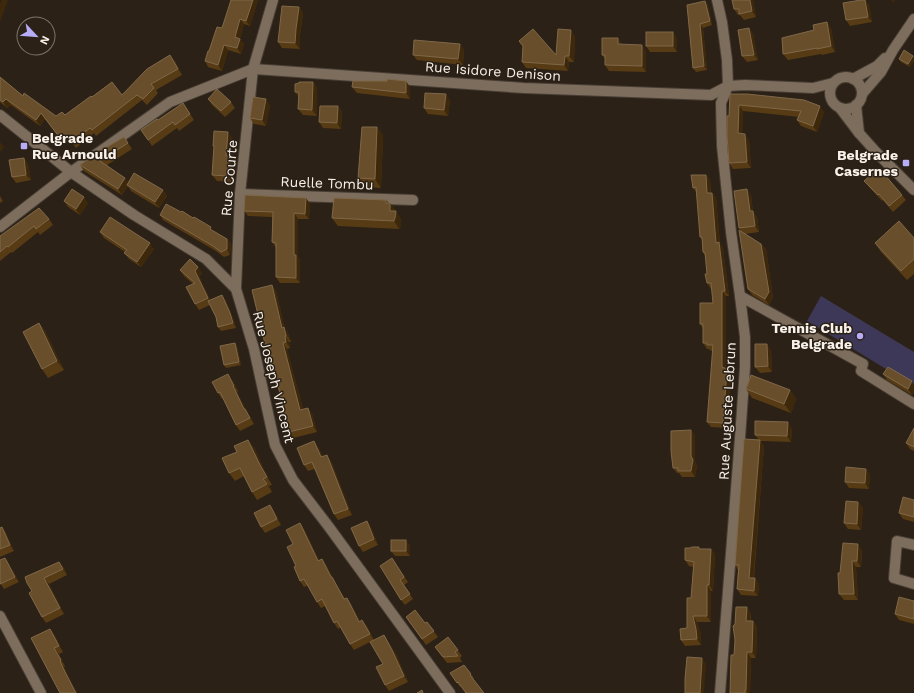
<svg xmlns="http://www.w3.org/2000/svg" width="914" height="693" font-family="'Work Sans',sans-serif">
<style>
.green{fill:#3d3858}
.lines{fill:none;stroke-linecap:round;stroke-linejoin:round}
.minor-casing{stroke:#483e34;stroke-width:12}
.minor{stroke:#7c6d5d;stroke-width:10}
.wall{fill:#573b14}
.shaded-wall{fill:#3e280b}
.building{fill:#694e2b;stroke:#7f6849}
.poi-dot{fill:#b6acf8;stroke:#2b2116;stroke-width:1.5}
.labels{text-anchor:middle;stroke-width:3;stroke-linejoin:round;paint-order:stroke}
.street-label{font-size:14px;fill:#f9f2eb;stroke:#2b2116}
.poi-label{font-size:14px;font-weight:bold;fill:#f9f2eb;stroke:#2b2116;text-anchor:end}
</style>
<rect width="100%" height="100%" fill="#2b2116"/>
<path class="green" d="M821 296 914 352V386L807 321Z"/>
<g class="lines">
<defs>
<g id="minor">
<path d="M717 0 722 22 727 60 728 86 721 103 722 146 731 232 740 296 745 337V367L740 438 720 693"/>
<circle cx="846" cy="93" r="16"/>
<path d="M853 79 877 66 885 58"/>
<path d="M862 94 881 72 893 50 914 19"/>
<path d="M856 105 859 133"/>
<path d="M840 108 859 133 876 152 914 190"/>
<path d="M0 115 71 172 134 215 206 259 236 289 254 349 275 445 293 480 329 527 450 693"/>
<path d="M240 194 413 200"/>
<path d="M0 227 71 172 170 102 253 69 524 88 711 95 728 86 745 85 813 88 833 83"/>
<path d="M236 289 240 194 253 69 273 0"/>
<path d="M740 296 863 364 861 371 914 404"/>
<path d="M914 545 897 541 894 578 914 584"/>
<path d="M0 616 41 693"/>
</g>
</defs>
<use href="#minor" class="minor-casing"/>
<use href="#minor" class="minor"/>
</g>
<g class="wall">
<path d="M231 0H258L250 26 244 24 240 39 244 44 241 54 228 50 222 71 208 67 205 61 222 28Z"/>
<path d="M753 0 756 17 744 20 740 15H738L734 9Z"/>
<path d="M865 0 869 5 872 22 850 26 846 20Z"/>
<path d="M705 1 708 5 712 25 703 28 707 70 696 72 693 68 687 5Z"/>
<path d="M299 7 303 13 300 35V49L282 48 278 42Z"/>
<path d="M827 22 831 28 835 52 822 55 821 54 788 60 783 54 814 30Z"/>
<path d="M749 28 753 34 758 60 747 62 742 56Z"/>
<path d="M575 36 574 62H569L568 71 526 68 522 62 523 47 519 41 556 55Z"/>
<path d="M677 38V52H650L646 46Z"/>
<path d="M460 44 464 50 463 65 417 60 413 55Z"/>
<path d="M622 44V45L646 51V72L609 71 605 65V59L602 55Z"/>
<path d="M913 56H914V61L910 67 901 62 899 59Z"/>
<path d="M175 61 182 75 156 90 158 93 147 105 142 100 96 136 94 133 76 148 70 140 64 144 45 119 40 126 11 105 7 108 0 102V77L23 96 56 116 65 115 92 97 122 95Z"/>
<path d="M387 81 410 87V99L357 93 352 87Z"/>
<path d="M313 82 317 88V116L303 115 298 109 299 97 295 92Z"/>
<path d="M730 94 824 112 817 132 801 126 797 120 799 117 743 111 742 133 749 140 751 168 733 169 729 163Z"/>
<path d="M208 99 231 102 235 108 225 117 212 105Z"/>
<path d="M450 100 448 116 428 114 424 108Z"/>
<path d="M183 103 194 120 179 131 177 128 152 146 141 130 158 120Z"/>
<path d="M270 105 266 126 254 124 250 118Z"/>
<path d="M338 106 342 112 341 129 323 128 319 122Z"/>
<path d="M377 127 383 136 381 188 364 187 358 178Z"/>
<path d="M124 137 132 149 107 165 128 182 163 190 167 196 159 208 131 191 128 186 122 195 84 171 80 165Z"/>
<path d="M232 138 230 159 233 162 232 182 217 181 212 175 214 148 213 146Z"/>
<path d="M24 158 28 164 31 180 16 183 12 177Z"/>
<path d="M706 175 710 180 711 193H712L716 198 720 244 723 248 729 296H726V368L727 369 731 374 727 428 711 427 707 422 713 351H711L709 349H707L703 343V329L700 324 713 303 712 289H711L707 283V274L706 257 703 252 702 240 700 237 697 193 693 188Z"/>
<path d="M864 181 902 195 906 200 893 212 883 200 882 201 869 187Z"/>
<path d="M751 195 753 212 757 217 759 232 745 234 761 244 766 249 773 298 769 305 752 295 748 289 741 231 739 228Z"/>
<path d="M0 196 3 201 0 203Z"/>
<path d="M306 198 310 204 309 219H298V257L300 260V283H280L276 277V248L272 242V217L248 216 244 211Z"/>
<path d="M386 200 389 203H390L401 219V226L399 229 338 226 332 218Z"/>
<path d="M64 201 88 203 80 215 68 207Z"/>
<path d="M160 215 214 232 227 239 231 244 230 255 224 257 216 251 163 220Z"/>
<path d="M49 219 53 225 40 235 38 232 12 253 11 252 0 261V236Z"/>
<path d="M100 232 154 249 141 267 129 259 124 253 125 252 104 238Z"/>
<path d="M914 238V274L907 280 881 252 875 243Z"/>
<path d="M180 270 202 273 199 276 210 300 225 299 233 318 236 328 221 331 218 327 216 317 210 305 199 310 195 304 193 284 184 276Z"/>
<path d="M272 285 276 291 285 329 288 333 291 342H289L290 348 287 349 303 409 308 408 312 414 317 432 293 438 289 432 270 354 266 348Z"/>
<path d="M39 323 45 331 64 370 48 378 42 369Z"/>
<path d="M235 343 237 346 241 365 226 368 224 365Z"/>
<path d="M771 350 772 372 760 373 755 367Z"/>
<path d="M883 374 912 381 914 385V391L912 395 887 380Z"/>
<path d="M232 380 238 391 237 392 246 410 249 415 254 424 240 431 236 425 223 398 222 399 218 393Z"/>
<path d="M746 389 790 390 796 399 791 413 752 398Z"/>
<path d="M792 428 791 442 760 441 764 446 754 578H755L759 584 758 596 741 595 737 589 738 570 735 565 759 440 755 435Z"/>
<path d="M914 428V451L910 449 906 443Z"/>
<path d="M691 430 695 436V462L697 466 695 477H682L679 473H677L673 468Z"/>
<path d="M254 447 265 472 272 485 269 486 272 492 257 500 252 492 244 476 235 481 229 473 237 452Z"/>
<path d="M318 447 323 457 331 461 352 515 338 520 334 514 315 469 308 471 304 465Z"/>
<path d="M870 474 869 489 849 488 845 482Z"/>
<path d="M914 500V522L903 519 899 513Z"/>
<path d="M858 502 863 508 861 530 848 529 844 523Z"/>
<path d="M270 505 274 511 281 525 265 533 261 527Z"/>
<path d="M367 521 371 527 378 545 363 552 359 546Z"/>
<path d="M300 523 304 529 319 560 322 559 326 565 333 578 345 599 351 604 360 621 367 626 374 640 354 650 350 644 341 627 338 629 334 623 325 606 321 608 317 602 308 585 304 587 300 581 296 566 293 544Z"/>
<path d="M2 527 6 533 14 551 0 557V528Z"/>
<path d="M406 540 410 546V556H395L391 551Z"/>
<path d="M700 549H711L715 555 713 591H711V622H697L701 635V645L685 646 681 640 687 628 691 598 693 567 689 566 685 560Z"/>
<path d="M862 550 861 567H856L858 600H844L839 594 840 573Z"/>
<path d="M5 558 9 564 19 582 4 589 0 583Z"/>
<path d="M392 558 408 582 404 585 413 599 405 605 401 600Z"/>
<path d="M59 562 64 568 67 575 49 584 64 614 46 623 42 617 32 591Z"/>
<path d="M914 601V624L899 620 895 614Z"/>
<path d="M751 613V621H753L757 627 756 658H751L750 693H730L734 655Z"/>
<path d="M406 617 425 623 427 622 438 637 426 645Z"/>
<path d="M54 634 63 652 59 654 65 666 64 667 69 678 31 638Z"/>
<path d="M384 635 397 656 408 682 389 691 385 685 383 664Z"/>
<path d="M448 637 462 656 460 658 462 662 447 663 435 647Z"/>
<path d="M464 665 474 678 460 687 450 673Z"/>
</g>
<g class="shaded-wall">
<path d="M2 0H8L0 22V4Z"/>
<path d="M253 0H258L250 26 246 21Z"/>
<path d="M750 0H753L756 17 752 11Z"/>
<path d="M865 0 869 5 872 22 868 17Z"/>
<path d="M891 0H895L893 3Z"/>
<path d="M705 1 708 5 712 25 710 21Z"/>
<path d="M299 7 303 13 300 35V49L295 43 296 29Z"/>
<path d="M240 19 244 24 240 39 244 44 241 54 237 48 235 37Z"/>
<path d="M827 22 831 28 835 52 831 46Z"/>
<path d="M700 24 703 28 707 70 704 66Z"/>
<path d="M749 28 753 34 758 60 754 55Z"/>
<path d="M571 30 575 36 574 62 569 56Z"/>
<path d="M673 32 677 38V52L673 46Z"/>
<path d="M618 38 622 44V50L618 44Z"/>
<path d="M460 44 464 50 463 65 458 59Z"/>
<path d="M224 45 228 50 222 71 218 65Z"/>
<path d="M642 45 646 51V72L642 66Z"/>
<path d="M170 55 175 61 182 75 178 69Z"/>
<path d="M565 56 569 62 568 71 564 65Z"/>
<path d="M913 56H914V61L910 67 908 64Z"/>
<path d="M406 81 410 87V99L406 93Z"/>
<path d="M313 82 317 88V116L312 110Z"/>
<path d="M446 94 450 100 448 116 444 110Z"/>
<path d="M6 99 11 105 7 108 3 102Z"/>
<path d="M266 99 270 105 266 126 262 120Z"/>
<path d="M739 105 743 111 742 139 738 133Z"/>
<path d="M338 106 342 112 341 129 337 123Z"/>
<path d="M820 106 824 112 817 132 813 126Z"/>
<path d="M41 113 45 119 40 126 36 120Z"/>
<path d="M377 127 383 136 381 188 375 179Z"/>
<path d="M228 132 232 138 230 159 233 162 232 182 228 176 226 156Z"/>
<path d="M745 134 749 140 751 168 747 162Z"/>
<path d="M0 142 4 147 0 152Z"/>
<path d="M24 158 28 164 31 180 26 175Z"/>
<path d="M706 175 710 180 711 199 707 193Z"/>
<path d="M125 178 129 183 127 185 128 186 122 195 118 189Z"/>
<path d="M747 189 751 195 753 212 757 217 759 232 755 226 750 211Z"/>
<path d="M163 190 167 196 159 208 155 202Z"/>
<path d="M712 193 716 198 720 244 723 248 729 296 725 291 716 243Z"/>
<path d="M84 197 88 203 80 215 76 209Z"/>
<path d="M306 198 310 204 309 219 305 214Z"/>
<path d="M386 200 390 205V203L401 219V226L399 229 394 221 386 203Z"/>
<path d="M294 213 298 219V257L300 260V283L296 278 294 255Z"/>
<path d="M227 239 231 244 230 255 227 249Z"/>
<path d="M150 243 154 249 141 267 137 262Z"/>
<path d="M761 244 766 249 773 298 769 305 765 299Z"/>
<path d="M198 267 202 273 199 276 212 304 208 298 195 271Z"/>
<path d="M272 285 276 291 285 329 288 333 291 342 282 328Z"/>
<path d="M722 291 726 296V372L722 367Z"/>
<path d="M222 295 225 299 233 318 236 328 233 323Z"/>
<path d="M39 323 45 331 64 370 57 361Z"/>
<path d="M285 336 289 342 290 348 286 342Z"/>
<path d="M235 343 237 346 241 365 239 362Z"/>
<path d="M283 343 287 349 305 416 300 410Z"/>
<path d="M767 344 771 350 772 372 768 366Z"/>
<path d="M727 369 731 374 727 428 723 423Z"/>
<path d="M228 374 232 380 238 391 234 386Z"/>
<path d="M912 381 914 385V391L912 395 908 389Z"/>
<path d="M233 386 237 392 246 410 249 415 254 424 244 409Z"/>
<path d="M790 390 796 399 791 413 784 404Z"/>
<path d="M308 408 312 414 317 432 313 426Z"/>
<path d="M788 422 792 428 791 442 787 436Z"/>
<path d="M691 430 695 436V462L697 466 695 477 691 471Z"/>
<path d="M248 440 254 447 265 472 272 485 267 477 260 465Z"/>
<path d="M760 440 764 446 753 584 749 578Z"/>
<path d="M314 441 318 447 325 463 321 457Z"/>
<path d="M327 455 331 461 352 515 348 509Z"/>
<path d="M866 469 870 474 869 489 865 483Z"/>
<path d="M263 479 269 486 272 492 267 484Z"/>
<path d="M858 502 863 508 861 530 857 524Z"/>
<path d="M270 505 274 511 281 525 277 519Z"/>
<path d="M367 521 371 527 378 545 374 539Z"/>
<path d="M300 523 304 529 322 567 318 561Z"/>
<path d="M2 527 6 533 14 551 10 545Z"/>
<path d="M406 540 410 546V556L406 551Z"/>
<path d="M858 544 862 550 861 567 857 561Z"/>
<path d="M711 549 715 555 713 591 709 585Z"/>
<path d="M5 558 9 564 19 582 15 577Z"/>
<path d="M322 559 326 565 333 578 348 605 331 577Z"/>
<path d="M852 561 856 567 858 600 854 594Z"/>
<path d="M59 562 64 568 67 575 63 569Z"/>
<path d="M44 578 49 584 64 614 60 608Z"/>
<path d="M755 578 759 584 758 596 754 591Z"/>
<path d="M707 585 711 591V622L707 616Z"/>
<path d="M347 598 351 604 363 627 359 622Z"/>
<path d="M747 607 751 613 750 626 746 621Z"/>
<path d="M693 616 697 622 701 635V645L697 639Z"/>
<path d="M362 620 367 626 374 640 370 634Z"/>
<path d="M753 621 757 627 756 658 752 652Z"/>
<path d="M50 629 54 634 63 652 59 646Z"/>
<path d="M384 635 397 656 408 682 404 676Z"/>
<path d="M54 648 59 654 65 666 61 660Z"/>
<path d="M747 652 751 658 750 693H748L746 690Z"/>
<path d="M702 658 706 664 704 693H700Z"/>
<path d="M60 661 64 667 77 693H76Z"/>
</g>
<g class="building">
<path d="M231 0H253L246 21 240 19 235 37 240 39 237 48 224 45 218 65 205 61 208 51H209L217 27 222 28Z"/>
<path d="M732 0H750L752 11 739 14V9H734Z"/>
<path d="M861 0H865L868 17 846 20 843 3Z"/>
<path d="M705 1 710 21 700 24 704 66 693 68 687 5Z"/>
<path d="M282 6 299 7 296 29 295 43 278 42Z"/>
<path d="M827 22 831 46 817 49V48L783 54 782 38 814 30 813 25Z"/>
<path d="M749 28 754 55 742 56 738 30Z"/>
<path d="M533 29 556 55 558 29 571 30 569 56H565L564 65 522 62 523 46 519 41Z"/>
<rect x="646" y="32" width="27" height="14"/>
<path d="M602 38H618V44L642 45V66L605 65V55H602Z"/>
<path d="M414 40 460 44 458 59 413 55Z"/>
<path d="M904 50 913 56 908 64 899 59Z"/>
<path d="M170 55 178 69 151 84 154 88 143 99 137 95 92 130 90 128 72 142 66 134 60 138 41 113 36 120 6 99 3 102 0 100V77L23 96 24 93 56 116 62 112 65 115 91 96 92 97 112 82 122 95 147 69Z"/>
<path d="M387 79 406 81V93L352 87 353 81H387Z"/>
<path d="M299 82H313L312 110 298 109 299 92H295V84L299 83Z"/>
<path d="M217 89 231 102 221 111 208 99Z"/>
<path d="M425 93 446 94 444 110 424 108Z"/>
<path d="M730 94H747L804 100 820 106 813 126 797 120 801 111 739 105 738 133 745 134 747 162 729 163 727 136V116H729Z"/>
<path d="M253 97 266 99 262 120 250 118Z"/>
<path d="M183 103 190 114 175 125 173 122 148 140 141 130 157 119 158 120Z"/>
<path d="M320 106H338L337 123 319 122Z"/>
<path d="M362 127H377L375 179 358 178Z"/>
<path d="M214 131 228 132 226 156H229L228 176 212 175 214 146H213Z"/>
<path d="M124 137 128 143 100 161 125 178 118 189 80 165 100 151Z"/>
<path d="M24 158 26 175 12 177 9 160Z"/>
<path d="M879 168 902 195 889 206 879 194 878 195 864 181Z"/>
<path d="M134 173 163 190 155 202 127 185Z"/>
<path d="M691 175H706L707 193H712L716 243 719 242 725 291H722V367L727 369 723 423 707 422 713 345H707V343H703V324H700V303H713L711 283H707L705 274H707L705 253 703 252 702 237H700L696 187 693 188Z"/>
<path d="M72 189 84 197 76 209 64 201Z"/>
<path d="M747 189 750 211H753L755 226 739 228 734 191Z"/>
<path d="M245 195 306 198 305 214 294 213V255H296V278L276 277V243L272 242 273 212 244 211Z"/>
<path d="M334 198 386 200V203H390V211H396L395 218 394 221 332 218Z"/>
<path d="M166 204 181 212 182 211 193 218 194 217 211 227 210 229 227 239V249L221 252 213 246 160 215Z"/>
<path d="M39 208 49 219 36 229 34 226 8 247 7 246 0 252V236Z"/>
<path d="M110 217 150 243 137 262 124 253 127 250 100 232Z"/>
<path d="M899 221 914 238V259L901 271 875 243Z"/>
<path d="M739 230 761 244 769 292 765 299 748 289Z"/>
<path d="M190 259 198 267 195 271 208 298 195 304 186 287 195 283 180 270Z"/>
<path d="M272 285 282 328 284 327 286 336H285L286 342 283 343 300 410 308 408 313 426 289 432 280 399V393L271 362 270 347 266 348 252 290Z"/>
<path d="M222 295 230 313 233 323 218 327 216 317 208 301Z"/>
<path d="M39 323 57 361 42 369 23 332Z"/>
<path d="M235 343 239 362 224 365 220 346Z"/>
<path d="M755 344H767L768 366 755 367Z"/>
<path d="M888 367 912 381 908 389 883 374Z"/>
<path d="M228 374 234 386H233L244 409H245L250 418 236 425 220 392 218 393 212 382Z"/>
<path d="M751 375 790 390 784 404 746 389Z"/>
<path d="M755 421 788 422 787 436 755 435Z"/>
<path d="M914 428V447L906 443Z"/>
<path d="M691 430V456L693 460 691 471H678V468H673L671 451V431Z"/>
<path d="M744 439 760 440 749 578H755L754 591 737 589 739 565H735Z"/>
<path d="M248 440 260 465 267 477 263 479 267 484 252 492 240 468 229 473 222 458 237 452 234 446Z"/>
<path d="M314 441 321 457 327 455 348 509 334 514 312 462 304 465 297 448Z"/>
<path d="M846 467 866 469 865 483 845 482Z"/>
<path d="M903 497 914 500V517L899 513Z"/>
<path d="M846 501 858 502 857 524 844 523Z"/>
<path d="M270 505 277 519 261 527 254 513Z"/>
<path d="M367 521 374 539 359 546 351 528Z"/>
<path d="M300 523 318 561 322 559 331 577H332L344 599 347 598 359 622 362 620 370 634 350 644 337 621 334 623 322 599 317 602 304 579 300 581 294 567 296 566 287 547 293 544 286 530Z"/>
<path d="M2 527 10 545 0 549V528Z"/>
<rect x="391" y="540" width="15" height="11"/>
<path d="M843 543 858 544 857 561H852L854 594H839L838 573H840Z"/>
<path d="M692 547H699V549H711L709 585H707V616H693L696 629 697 639 681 640 680 629 687 628V598H691L694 562 685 560V548H690Z"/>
<path d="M5 558 15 577 0 584V560Z"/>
<path d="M392 558 404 577 400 580 410 594 401 600 380 566Z"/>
<path d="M59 562 63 569 44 578 60 608 42 617 29 593 32 591 27 583 25 577Z"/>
<path d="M899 597 914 601V619L895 614Z"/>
<path d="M736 607H747L746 621H753L752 652H747L746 690H745V693H730L731 655H734L735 640 733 626 735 624Z"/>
<path d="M415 610 425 623 427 622 434 631 422 639 406 617Z"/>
<path d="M50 629 59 646 54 648 61 660 60 661 65 672 76 693H60L31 638Z"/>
<path d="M384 635 392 650 404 676 385 685 376 667 383 664 370 642Z"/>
<path d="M448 637 458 650 455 652 458 656 443 657 435 647Z"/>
<path d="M687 657 702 658 700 693H685V679Z"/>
<path d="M464 665 471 674 470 675 484 693H466L458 682 457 683 450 673Z"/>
<path d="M422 690 423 693H417Z"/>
</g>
<g class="poi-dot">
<rect x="20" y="142" width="8" height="8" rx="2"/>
<rect x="902" y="159" width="8" height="8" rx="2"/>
<circle cx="860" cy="336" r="4"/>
</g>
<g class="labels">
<g class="street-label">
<text transform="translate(493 71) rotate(4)" y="5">Rue Isidore Denison</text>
<text transform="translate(229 178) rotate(-85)" y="5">Rue Courte</text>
<text transform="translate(327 183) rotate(2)" y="5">Ruelle Tombu</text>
<text transform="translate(274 377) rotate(76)" y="5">Rue Joseph Vincent</text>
<text transform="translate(727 411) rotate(-87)" y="5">Rue Auguste Lebrun</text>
</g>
<g class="poi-label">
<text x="32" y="143" text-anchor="start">Belgrade<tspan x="32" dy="16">Rue Arnould</tspan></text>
<text x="898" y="160">Belgrade<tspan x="898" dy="16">Casernes</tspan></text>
<text x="852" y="333">Tennis Club<tspan x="852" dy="16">Belgrade</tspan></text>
</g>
</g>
<g transform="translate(36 36) rotate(116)"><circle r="19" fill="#2b2116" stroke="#7d756b"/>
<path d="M0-3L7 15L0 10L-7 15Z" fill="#b6acf8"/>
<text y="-6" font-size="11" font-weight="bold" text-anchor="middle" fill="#f9f2eb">N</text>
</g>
</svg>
